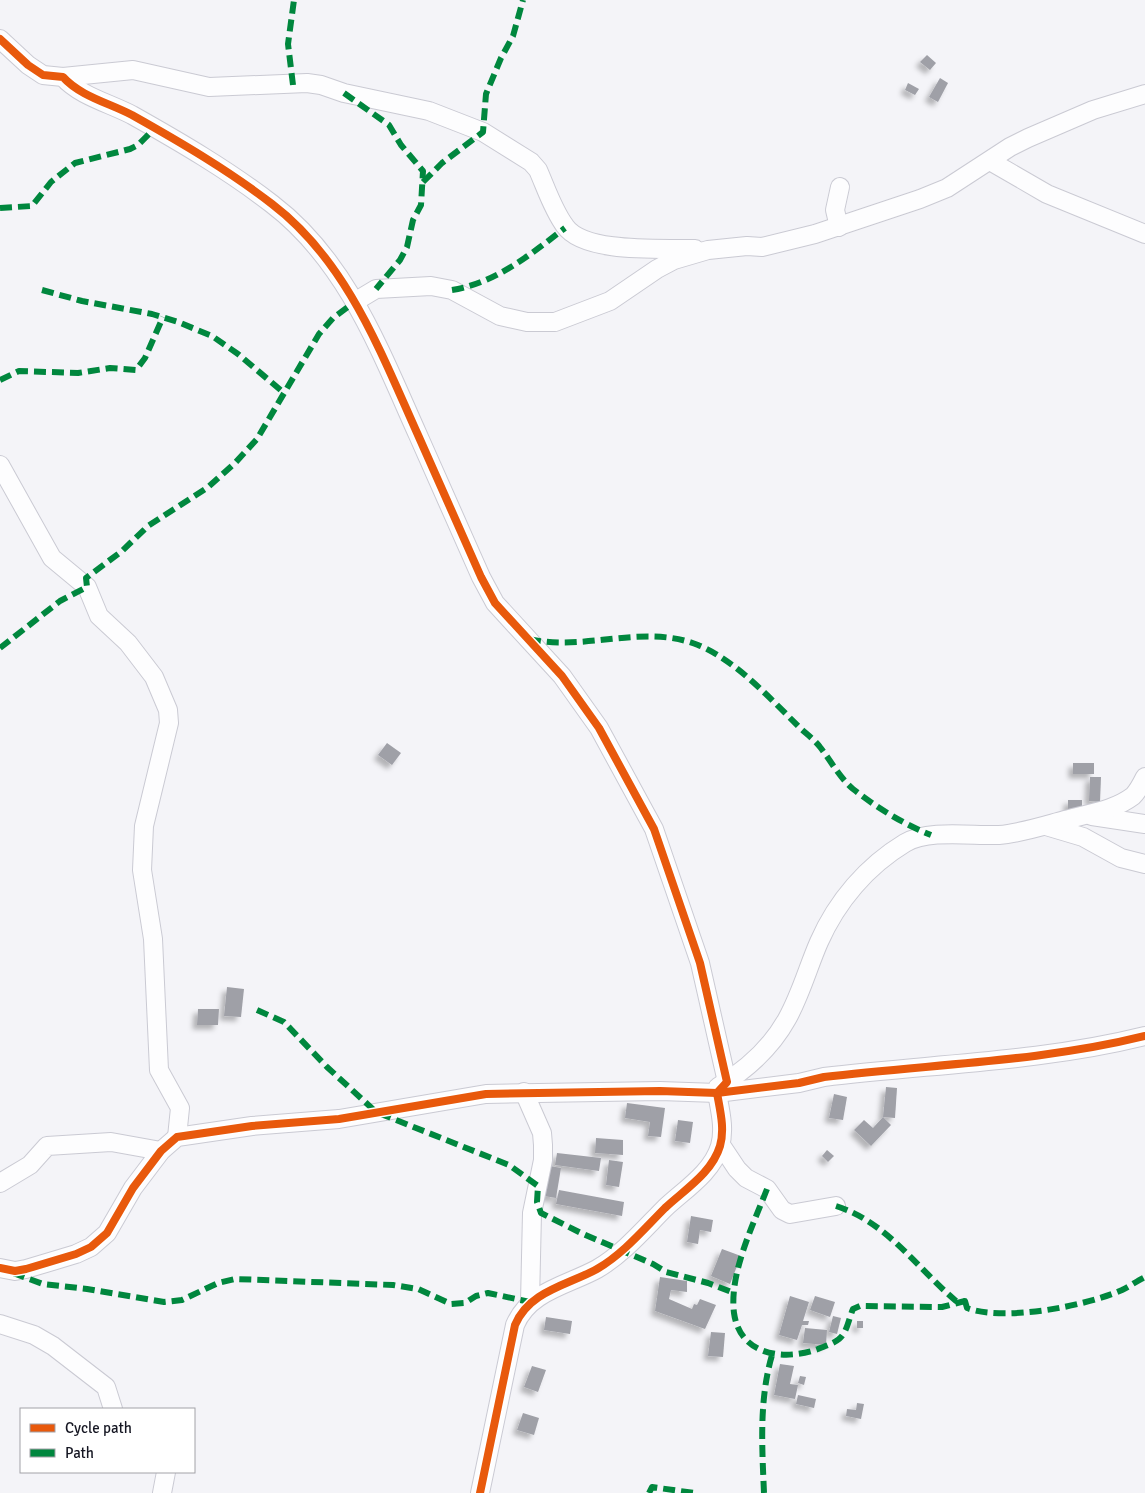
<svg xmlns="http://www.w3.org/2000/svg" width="1145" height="1493" font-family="Signika,sans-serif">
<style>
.building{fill:#9fa0a7;filter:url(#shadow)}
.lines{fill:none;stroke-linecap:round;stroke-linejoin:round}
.street-casing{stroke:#cacad3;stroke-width:20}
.street{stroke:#fdfdfe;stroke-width:18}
.quiet{stroke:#00873e;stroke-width:6;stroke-dasharray:12 6;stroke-linecap:butt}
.cycleway-casing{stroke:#fff;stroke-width:11}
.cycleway{stroke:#e8590c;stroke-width:8}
</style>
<defs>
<filter id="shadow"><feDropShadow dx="-4.5" dy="4.5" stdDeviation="2.5" flood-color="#0004"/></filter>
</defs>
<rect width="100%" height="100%" fill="#f4f4f8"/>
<g class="building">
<path d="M927 55 936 63 930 70 920 62Z"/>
<path d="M940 78 948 83 938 102 929 97Z"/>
<path d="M908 83 919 89 915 95 905 90Z"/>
<path d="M387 743 401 753 392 765 378 755Z"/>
<rect x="1073" y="763" width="21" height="11"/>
<path d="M1090 777H1101L1100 802 1089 801Z"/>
<rect x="1068" y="800" width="14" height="13"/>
<path d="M227 987 244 989 241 1017 224 1016Z"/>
<path d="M198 1009H219L218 1025H197Z"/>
<path d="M886 1087 897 1088 895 1118 883 1117Z"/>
<path d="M834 1094 847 1097 843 1120 829 1118Z"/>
<path d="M627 1103 665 1108 661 1137 648 1136 650 1122 625 1118Z"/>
<path d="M883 1117 891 1125 871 1146 854 1130 864 1120 873 1128Z"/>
<path d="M678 1120 693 1122 690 1143 675 1141Z"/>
<path d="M596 1138 623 1140V1155L595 1153Z"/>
<path d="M827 1150 834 1156 828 1162 822 1156Z"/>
<path d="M557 1153 601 1158 599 1171 555 1165Z"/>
<path d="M609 1160 623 1162 619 1187 606 1185Z"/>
<path d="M550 1166 561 1168 556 1198 544 1196Z"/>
<path d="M559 1190 624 1202 622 1216 556 1204Z"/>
<path d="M691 1216 713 1220 711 1232 700 1230 698 1244 687 1242Z"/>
<path d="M722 1249 741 1256 730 1284 711 1276Z"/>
<path d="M660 1277 687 1281V1292L671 1290 669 1299 692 1309 694 1304 697 1305 700 1299 716 1305 705 1329 655 1311Z"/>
<path d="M790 1296 809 1302 803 1321H809L808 1325H802L797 1340 779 1335Z"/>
<path d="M815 1296 835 1302 830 1317 810 1310Z"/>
<path d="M833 1316 841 1318 837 1334 829 1332Z"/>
<path d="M546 1317 572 1321 570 1334 544 1330Z"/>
<rect x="857" y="1321" width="6" height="7"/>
<path d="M805 1328 827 1330 826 1345 803 1343Z"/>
<path d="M711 1332 725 1333 723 1357 708 1356Z"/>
<path d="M780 1364 794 1366 790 1384 798 1385 795 1399 774 1395Z"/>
<path d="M532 1366 546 1370 538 1392 524 1387Z"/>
<path d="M800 1376 806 1377 804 1385 798 1383Z"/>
<path d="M798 1395 816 1399 814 1408 796 1404Z"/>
<path d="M857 1403 864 1404 861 1419 846 1416 847 1409 856 1410Z"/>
<path d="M523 1413 539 1418 534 1435 517 1430Z"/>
</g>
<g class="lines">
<defs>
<g id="street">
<path d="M0 39 28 65 43 75 63 77C80 96 109 103 132 115 180 142 228 170 272 204 347 261 381 353 418 435 439 483 460 530 481 577L495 603 562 676 599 728 654 829 700 963 727 1082 717 1093C720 1110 725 1129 720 1146 712 1173 684 1190 665 1208 644 1229 623 1254 597 1269 568 1285 529 1291 515 1325L480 1493"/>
<path d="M63 77 133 70 209 87 307 83 321 85 344 93 429 111 483 132 531 162 538 170C546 188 553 210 565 226 584 254 664 248 695 249"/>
<path d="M990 161 1047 194 1145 234"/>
<path d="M839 227 835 210 840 187"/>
<path d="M356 301 376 289 431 286 452 290 500 316 527 322H555L610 301 657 269 674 260 708 250 747 246 762 247 815 234 920 199 947 188 1010 147 1028 138 1093 110 1145 94"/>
<path d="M0 465 52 558 87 587 99 616 128 643 154 677 168 710 169 723 144 826 142 870 153 939 159 1070 180 1108 177 1137"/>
<path d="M1092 816 1145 824"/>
<path d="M1046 826 1083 837 1121 858 1145 864"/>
<path d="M718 1087C746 1070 771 1048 787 1019 801 994 808 967 819 942 837 901 867 866 905 843 928 829 972 836 999 835 1022 833 1043 826 1065 820 1089 813 1113 811 1133 796 1138 791 1142 783 1145 777"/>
<path d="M524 1092 542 1133 543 1145V1160L532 1213 530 1302"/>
<path d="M721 1145 737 1169 746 1178 767 1189 782 1210 790 1214 836 1206"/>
<path d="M0 1183 30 1165 47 1146 111 1142 161 1151"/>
<path d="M0 1268 15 1271 26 1269 76 1254 91 1247 107 1233 133 1188 161 1151 177 1137 252 1126 339 1119 486 1094 660 1091 717 1093 799 1083 824 1077C931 1064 1041 1062 1145 1036"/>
<path d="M0 1324 34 1335 53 1346 106 1387 113 1409"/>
<path d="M162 1493 166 1472"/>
</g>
</defs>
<use href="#street" class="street-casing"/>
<use href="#street" class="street"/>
<g class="quiet">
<path d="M293 85 288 44 294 0"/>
<path d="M344 93 389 125 401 145 423 171 421 205 413 220 407 247 400 260 376 289"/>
<path d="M423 182 442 163 483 132 486 94 501 58 513 36 523 0"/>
<path d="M0 208 32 206 51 182 75 163 130 149 138 145 155 128"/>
<path d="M42 290 82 301 152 314 178 322 212 336 238 354 283 392"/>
<path d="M452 290C496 283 531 254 565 228"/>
<path d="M0 380 19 371 78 373 110 368 136 370 145 358 163 317"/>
<path d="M529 639C585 652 643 623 698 645 735 660 770 698 798 726 805 733 814 739 820 747 831 761 839 777 853 789 876 807 903 824 931 835"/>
<path d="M0 648 60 601 87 587 86 578 122 551 148 526 207 488 235 463 257 439 319 334 333 318 356 301"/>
<path d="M257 1010 284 1022 327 1067 376 1112 509 1165 538 1186 537 1202 541 1213 581 1233 653 1264 666 1272 708 1283 734 1293"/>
<path d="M767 1189C753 1225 729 1274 734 1313 740 1356 784 1361 818 1349 825 1346 833 1344 839 1339 847 1333 849 1318 853 1309L860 1306 942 1307 965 1301"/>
<path d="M836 1206C887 1222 917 1268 956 1301H965L967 1308C1004 1322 1086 1306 1122 1290 1130 1286 1137 1281 1145 1277"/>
<path d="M13 1273 43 1284 87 1289 164 1302 182 1300 218 1283 235 1279 393 1285 418 1289 451 1304 465 1303 476 1296 488 1293 530 1302"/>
<path d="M649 1493 652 1487 694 1493"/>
<path d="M764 1493C762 1446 759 1400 772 1355"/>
</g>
<defs>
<g id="cycleway">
<path d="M0 39 28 65 43 75 63 77C80 96 109 103 132 115 180 142 228 170 272 204 347 261 381 353 418 435 439 483 460 530 481 577L495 603 562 676 599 728 654 829 700 963 727 1082 717 1093C720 1110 725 1129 720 1146 712 1173 684 1190 665 1208 644 1229 623 1254 597 1269 568 1285 529 1291 515 1325L480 1493"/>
<path d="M0 1268 15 1271 26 1269 76 1254 91 1247 107 1233 133 1188 161 1151 177 1137 252 1126 339 1119 486 1094 660 1091 717 1093 799 1083 824 1077C931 1064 1041 1062 1145 1036"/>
</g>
</defs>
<use href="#cycleway" class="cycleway-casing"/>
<use href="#cycleway" class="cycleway"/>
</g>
<rect x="20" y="1408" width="175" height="65" fill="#ffffff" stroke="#a2a2a7"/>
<rect x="30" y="1424" width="25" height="8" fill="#e8590c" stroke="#a2a2a7"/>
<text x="65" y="1433" font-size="15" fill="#161723">Cycle path</text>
<rect x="30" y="1449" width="25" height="8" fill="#00873e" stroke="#a2a2a7"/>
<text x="65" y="1458" font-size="15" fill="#161723">Path</text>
</svg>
